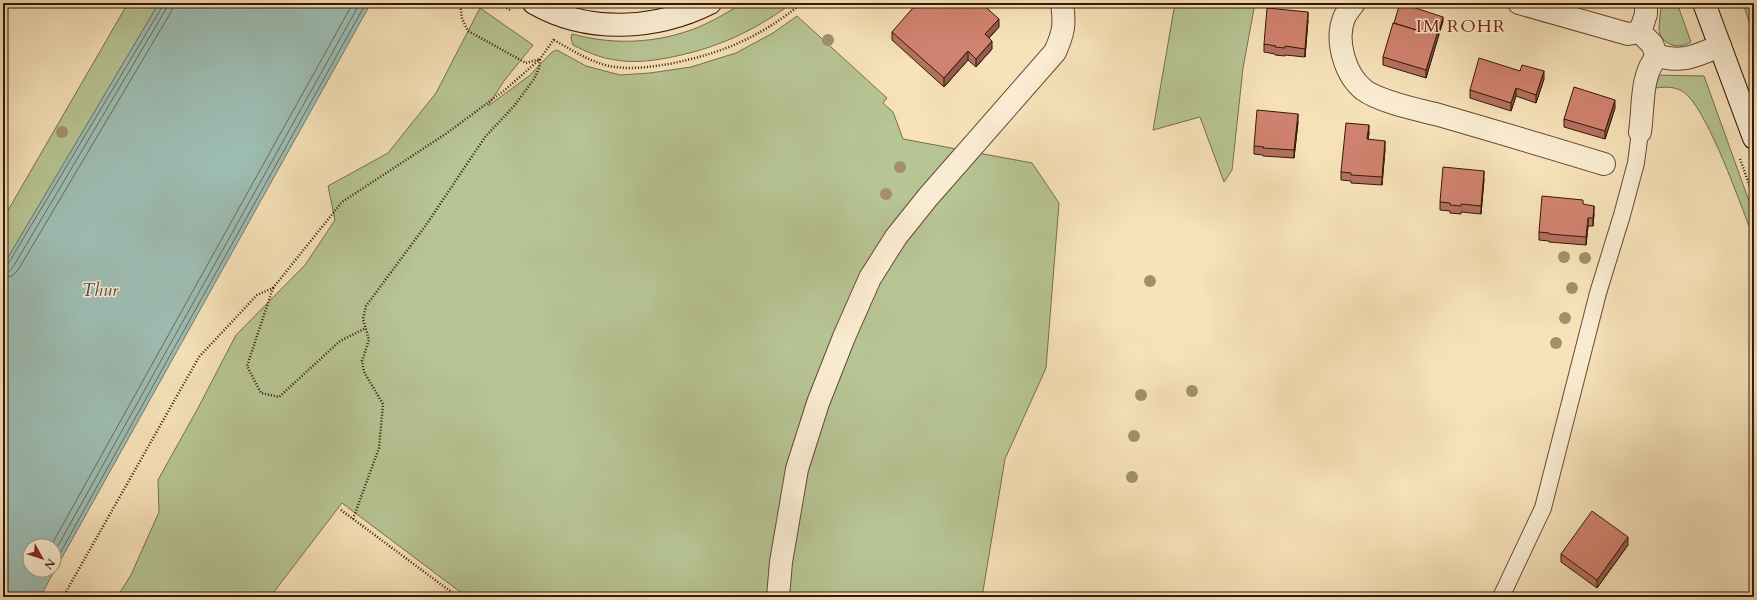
<svg xmlns="http://www.w3.org/2000/svg" width="1757" height="600" font-family="Cardo,serif">
<style>
.green{fill:#b7c494;stroke:#766e4e}
.water{fill:#9dbdb3;stroke:#737b6e;fill-rule:evenodd}
.lines{fill:none;stroke-linecap:round;stroke-linejoin:round}
.shore{stroke:#696a5d;stroke-width:1}
.service-casing{stroke:#664a34;stroke-width:18}
.minor-casing{stroke:#664a34;stroke-width:24}
.secondary-casing{stroke:#351707;stroke-width:24}
.path{stroke:#351707;stroke-width:2.5;stroke-dasharray:1 2;stroke-linecap:butt}
.service{stroke:#faecd2;stroke-width:16}
.minor{stroke:#faecd2;stroke-width:22}
.secondary{stroke:#faecd2;stroke-width:22}
.tree{fill:#a28f6e}
.wall{fill:#b47161;stroke:#351707}
.shaded-wall{fill:#925c4f;stroke:#351707}
.building{fill:#d18371;stroke:#351707}
.labels{text-anchor:middle;stroke-width:3;stroke-linejoin:round;paint-order:stroke}
.neighbourhood-label{font-size:18px;letter-spacing:1px;fill:#7a1f14;stroke:#faecd2}
.water-label{font-size:18px;font-style:italic;fill:#595143;stroke:#faecd2}
</style>
<rect width="100%" height="100%" fill="#f7e2b9"/>
<filter id="stains"><feTurbulence type="fractalNoise" baseFrequency=".005" numOctaves="4"/><feColorMatrix values="0 0 0 0 .2 0 0 0 0 .09 0 0 0 0 .02 0 0 0 .5 -.17"/></filter>
<radialGradient id="worn" r=".72"><stop offset=".6" stop-color="#630" stop-opacity="0"/><stop offset="1" stop-color="#630" stop-opacity=".3"/></radialGradient>
<g class="green">
<path d="M128 3H159L3 266V219Z"/>
<path d="M743 3H792C753 32 715 49 667 58 651 61 632 63 616 60 600 58 587 52 573 45L571 38 572 34C609 44 648 44 685 32 705 26 725 14 743 3Z"/>
<path d="M1175 3H1255L1243 68 1232 170 1224 182 1200 117 1153 130Z"/>
<path d="M1661 3H1677L1691 42C1679 50 1660 45 1659 29 1659 20 1661 12 1661 3Z"/>
<path d="M1743 3H1754V37Z"/>
<path d="M480 8 533 45 504 81 488 106 529 76 552 52 557 50 586 66 620 75 650 73 691 67 736 53 773 33 797 16 887 98 883 103 893 112 903 139 1032 163 1059 203 1046 368 1005 459 982 597H783L792 529 855 296 771 597H467L342 503 270 597H117L131 575 159 512 158 480 198 408 236 335 305 265 335 220 328 186 388 153 436 93Z"/>
<path d="M1654 75 1704 76 1754 215V239C1742 209 1706 104 1682 91 1673 86 1664 87 1655 88Z"/>
</g>
<path class="water" d="M159 3H371L40 597H3V266ZM30 546H54V570H30Z"/>
<g class="lines">
<g class="shore">
<path d="M3 267 8 264 162 7 163 3"/>
<path d="M3 272 9 271 13 267 166 9 168 3"/>
<path d="M3 278 12 276 18 270 171 12 174 3"/>
<path d="M51 546 353 3"/>
<path d="M54 553 360 3"/>
<path d="M54 564 366 3"/>
</g>
<defs>
<path id="service" d="M1501 597 1543 508 1598 293 1622 215 1636 163 1640 132"/>
<g id="minor">
<path d="M1354 3C1351 7 1346 13 1344 18 1335 41 1345 75 1364 90 1380 102 1419 110 1439 115 1494 131 1549 147 1604 164"/>
<path d="M1519 3 1628 34 1640 32 1652 44 1657 56C1685 63 1694 56 1720 46"/>
<path d="M1640 32 1646 14V3"/>
<path d="M1640 132C1644 105 1640 77 1657 56"/>
<path d="M778 597 781 562 797 469 818 403 844 337 870 278 896 237 928 197 1055 52C1064 32 1065 24 1062 3"/>
</g>
<g id="secondary">
<path d="M534 3C588 34 656 30 710 3"/>
<path d="M1704 3 1754 138"/>
</g>
</defs>
<use href="#service" class="service-casing"/>
<use href="#minor" class="minor-casing"/>
<use href="#secondary" class="secondary-casing"/>
<g class="path">
<path d="M499 3 510 10"/>
<path d="M554 40C572 50 588 61 609 66 628 70 650 67 669 64 723 53 759 38 802 3"/>
<path d="M1740 159 1754 198"/>
<path d="M273 288 342 202 447 133 505 90 540 59 554 39"/>
<path d="M341 510 458 597"/>
<path d="M353 519 379 448 383 404 364 372 362 361 369 340 363 319 366 306 426 225 485 137 514 106 534 79 539 68 540 59 526 63 468 31 462 19 460 3"/>
<path d="M63 597 199 357 257 295 273 288 247 366 261 393 279 397 340 341 366 328"/>
</g>
<use href="#service" class="service"/>
<use href="#minor" class="minor"/>
<use href="#secondary" class="secondary"/>
</g>
<g class="tree">
<circle cx="828" cy="40" r="6"/>
<circle cx="62" cy="132" r="6"/>
<circle cx="900" cy="167" r="6"/>
<circle cx="886" cy="194" r="6"/>
<circle cx="1564" cy="257" r="6"/>
<circle cx="1585" cy="258" r="6"/>
<circle cx="1150" cy="281" r="6"/>
<circle cx="1572" cy="288" r="6"/>
<circle cx="1565" cy="318" r="6"/>
<circle cx="1556" cy="343" r="6"/>
<circle cx="1192" cy="391" r="6"/>
<circle cx="1141" cy="395" r="6"/>
<circle cx="1134" cy="436" r="6"/>
<circle cx="1132" cy="477" r="6"/>
</g>
<g class="wall">
<path d="M1308 20 1305 57 1285 55V56L1275 55V54L1264 52V44Z"/>
<path d="M1443 21 1426 78 1383 65V57Z"/>
<path d="M999 27 989 38 992 49 976 67 968 60 944 87 892 40V32Z"/>
<path d="M1544 79 1536 103 1516 96 1511 111 1470 98V90Z"/>
<path d="M1615 108 1605 139 1564 127V119Z"/>
<path d="M1298 122 1294 158 1263 156V155L1254 154V146Z"/>
<path d="M1369 133 1368 139 1385 149 1382 185 1351 183V181L1341 180V172Z"/>
<path d="M1484 179 1481 214 1461 212V214L1450 213V211L1440 210V202Z"/>
<path d="M1583 204 1594 214 1593 226H1588L1586 245 1549 242V241L1539 240V232Z"/>
<path d="M1628 545 1597 588 1561 562V554Z"/>
</g>
<g class="shaded-wall">
<path d="M1308 12V20L1305 57V49Z"/>
<path d="M1443 17V21L1426 78V70L1438 31Z"/>
<path d="M999 19V27L985 42V34Z"/>
<path d="M992 41V49L976 67V59Z"/>
<path d="M968 51V60L944 87V78Z"/>
<path d="M1544 71V79L1536 103V95Z"/>
<path d="M1516 88V96L1511 111V103Z"/>
<path d="M1615 100V108L1605 139V131Z"/>
<path d="M1298 114V122L1294 158V150Z"/>
<path d="M1369 125V133L1367 147V139Z"/>
<path d="M1385 141V149L1382 185V177Z"/>
<path d="M1484 171V179L1481 214V206Z"/>
<path d="M1594 206V214L1593 226V218Z"/>
<path d="M1588 218V226L1586 245V237Z"/>
<path d="M1628 537V545L1597 588V580Z"/>
</g>
<g class="building">
<path d="M917 3H981L999 19 985 34 992 41 976 59 968 51 944 78 892 32Z"/>
<path d="M1400 3 1443 17 1438 35V31L1428 28 1426 33 1394 23Z"/>
<path d="M1267 8 1308 12 1305 49 1285 46V48L1275 47 1276 46 1264 44Z"/>
<path d="M1393 23 1426 33 1428 28 1438 31 1426 70 1383 57Z"/>
<path d="M1479 58 1520 71 1522 65 1544 71 1536 95 1516 88 1511 103 1470 90Z"/>
<path d="M1574 87 1615 100 1605 131 1564 119Z"/>
<path d="M1257 110 1298 114 1294 150 1263 148 1264 147 1254 146Z"/>
<path d="M1346 123 1369 125 1367 139 1385 141 1382 177 1351 175V173L1341 172Z"/>
<path d="M1443 167 1484 171 1481 206 1461 204V206L1450 205V203L1440 202Z"/>
<path d="M1542 196 1583 200V204L1594 206 1593 218H1588L1586 237 1549 234V233L1539 232Z"/>
<path d="M1592 511 1628 537 1597 580 1561 554Z"/>
</g>
<g class="labels">
<g class="neighbourhood-label">
<text x="1461" y="32">IM ROHR</text>
</g>
<g class="water-label">
<text x="100" y="296">Thur</text>
</g>
</g>
<rect width="1757" height="600" fill="none" stroke="#f7e2b9" stroke-width="16"/>
<rect x="4" y="4" width="1749" height="592" fill="none" stroke="#351707" stroke-width="2"/>
<rect x="8" y="8" width="1741" height="584" fill="none" stroke="#351707"/>
<g transform="translate(42 558) rotate(129)"><circle r="19" fill="#faecd2" stroke="#ab9781"/>
<path d="M0-3L7 15L0 10L-7 15Z" fill="#8f2418"/>
<text y="-6" font-size="11" font-weight="bold" text-anchor="middle" fill="#351707">N</text>
</g>
<rect width="100%" height="100%" filter="url(#stains)"/>
<rect width="100%" height="100%" fill="url(#worn)"/>
</svg>
